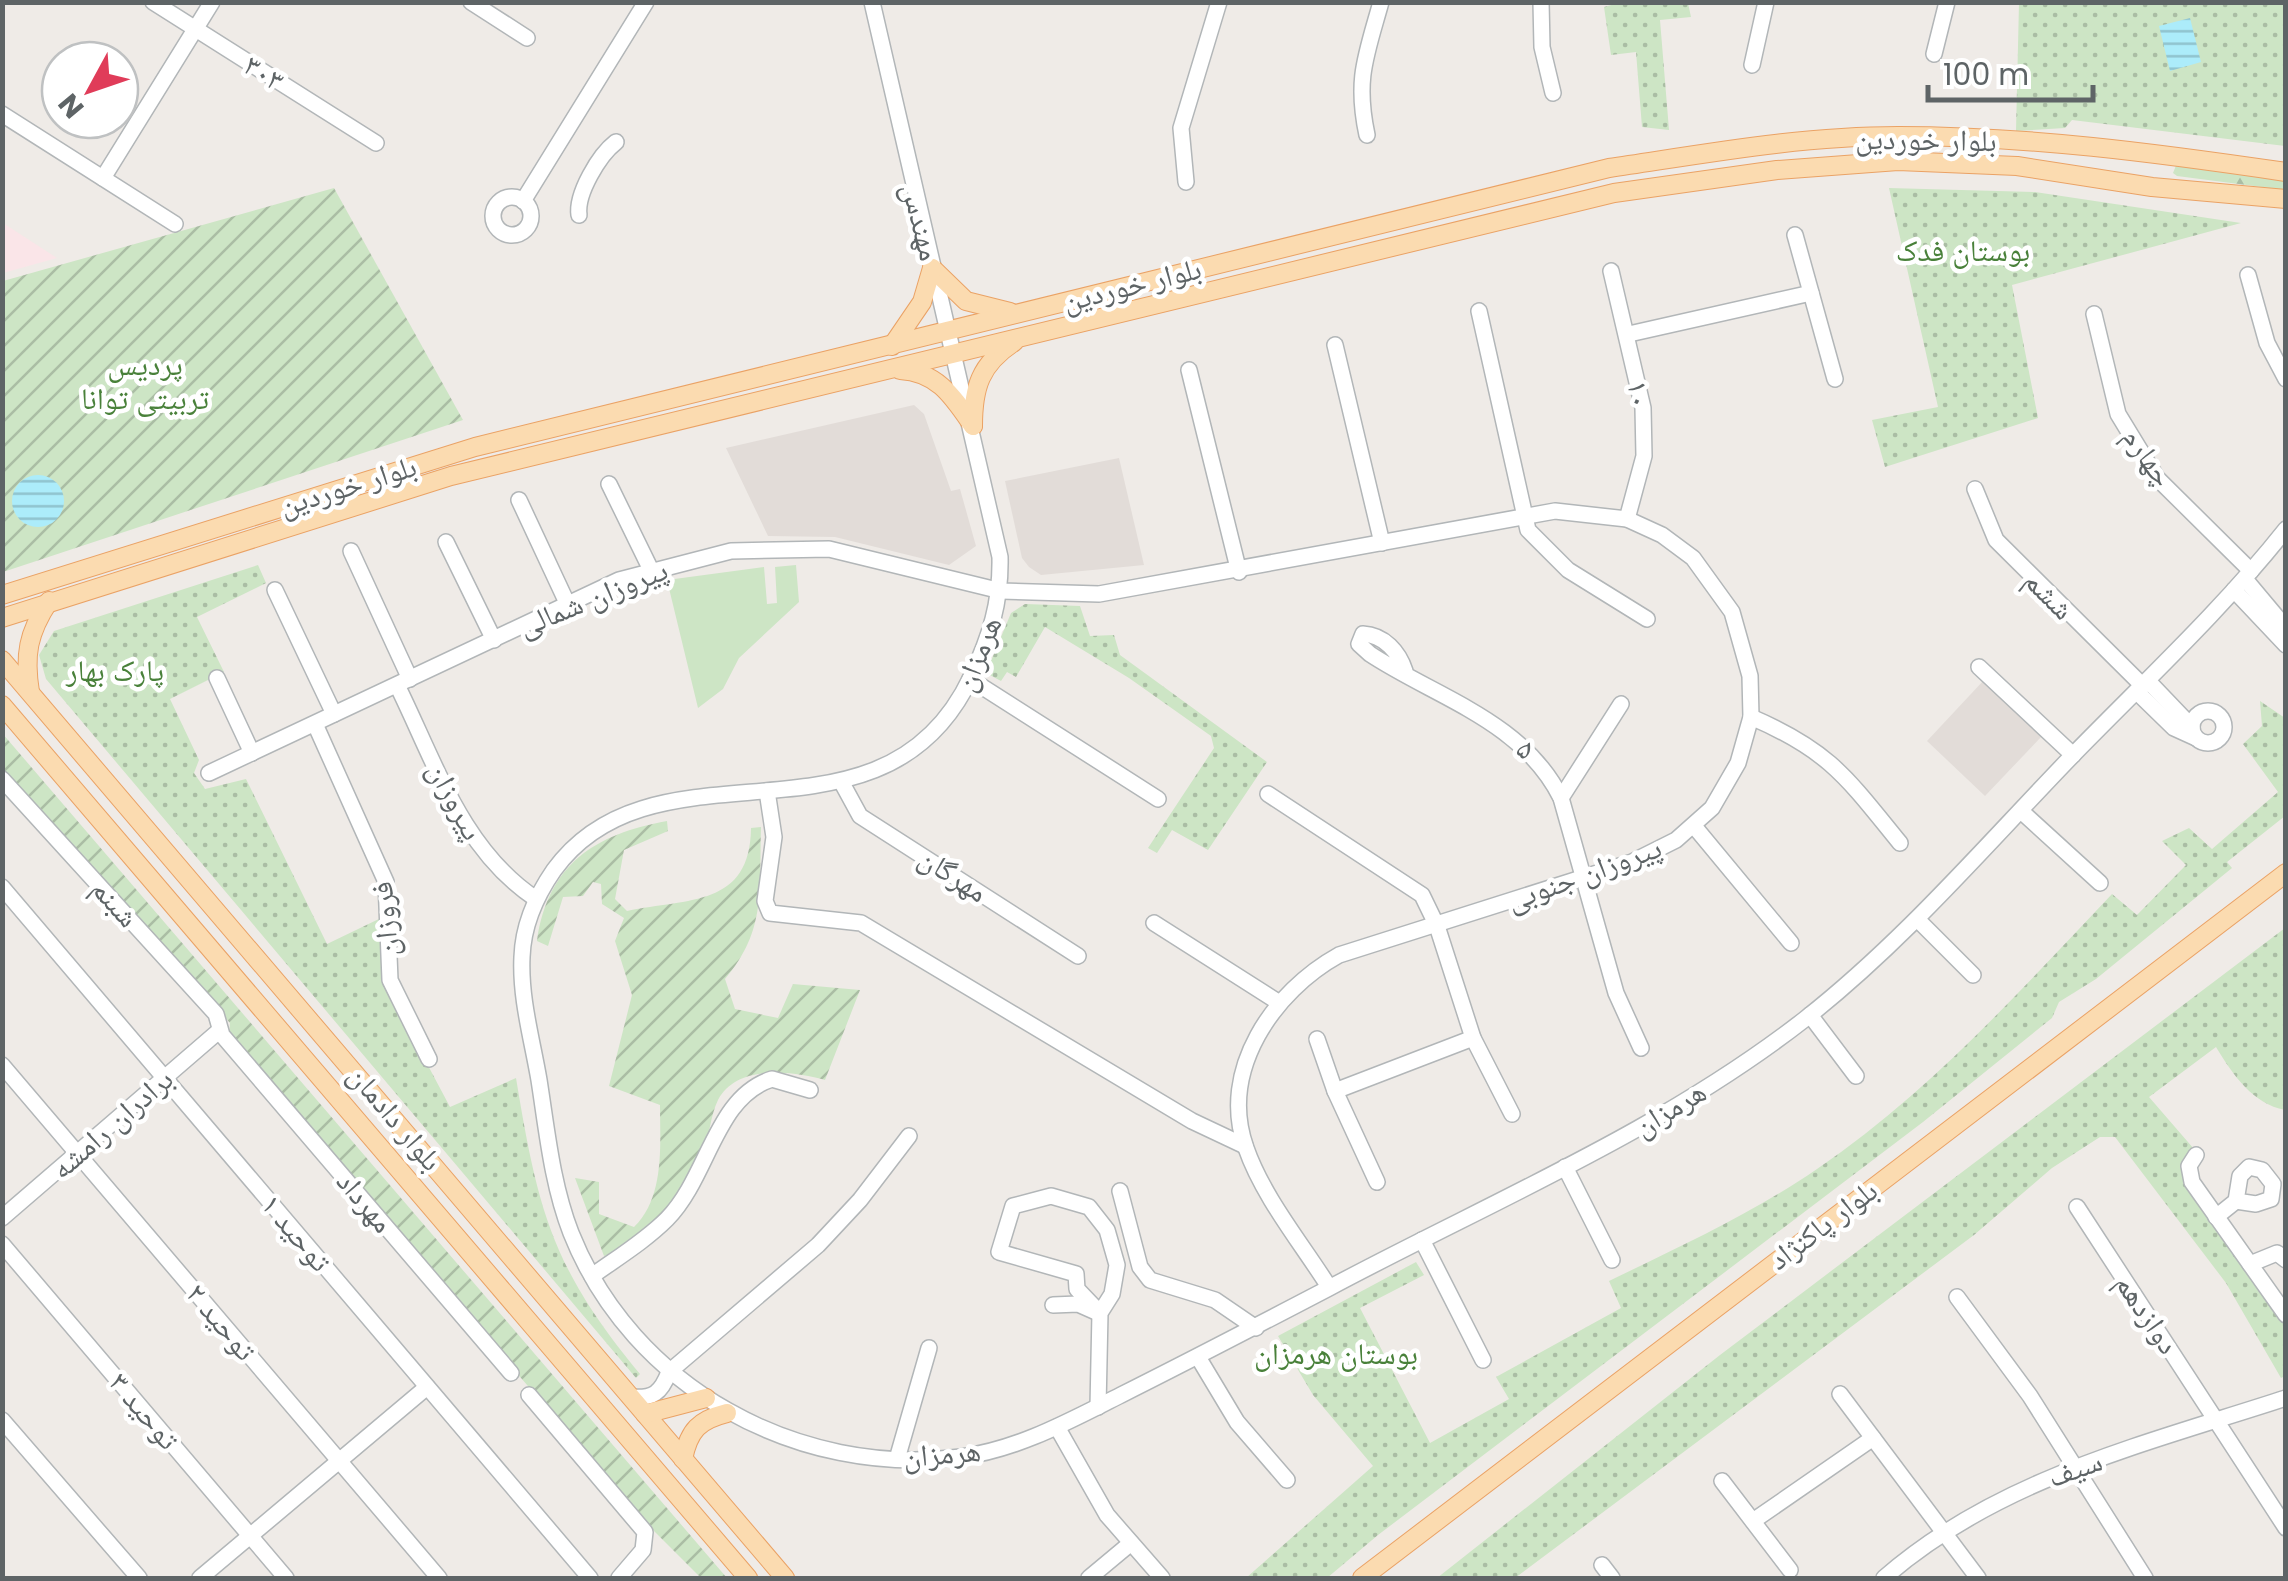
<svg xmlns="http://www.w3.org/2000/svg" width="2288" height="1581" font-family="Poppins,'Noto Naskh Arabic',sans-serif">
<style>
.education{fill:#e2dcd8}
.medical{fill:#fae5e8}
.grass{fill:#cde5c5}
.forest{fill:url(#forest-firs)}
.park{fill:url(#park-dots)}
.garden{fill:url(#garden-furrows)}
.water{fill:url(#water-rules)}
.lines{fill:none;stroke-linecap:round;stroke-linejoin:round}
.minor-casing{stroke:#b2b6b8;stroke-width:18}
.major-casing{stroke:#eaa265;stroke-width:20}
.minor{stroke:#fff;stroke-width:15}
.major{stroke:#fbdbb0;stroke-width:18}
.labels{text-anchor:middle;stroke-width:9;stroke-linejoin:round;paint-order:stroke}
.street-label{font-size:30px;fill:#5e6466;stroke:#fff}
.park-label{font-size:30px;fill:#49813a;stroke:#fff}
</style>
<defs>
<pattern id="forest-firs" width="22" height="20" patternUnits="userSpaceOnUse" patternTransform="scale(2.5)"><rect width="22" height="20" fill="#cde5c5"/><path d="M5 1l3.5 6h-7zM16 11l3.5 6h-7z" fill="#aabda4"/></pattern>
<pattern id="park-dots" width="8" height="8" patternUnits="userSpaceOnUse" patternTransform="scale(2.5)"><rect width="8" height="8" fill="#cde5c5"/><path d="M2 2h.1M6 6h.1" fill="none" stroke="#aabda4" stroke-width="1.8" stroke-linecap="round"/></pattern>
<pattern id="garden-furrows" width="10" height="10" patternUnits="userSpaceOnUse" patternTransform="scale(2.5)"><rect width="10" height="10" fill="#cde5c5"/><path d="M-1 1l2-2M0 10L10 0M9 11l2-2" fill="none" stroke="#aabda4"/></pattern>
<pattern id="water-rules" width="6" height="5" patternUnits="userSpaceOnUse" patternTransform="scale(2.5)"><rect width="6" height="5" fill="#acecfa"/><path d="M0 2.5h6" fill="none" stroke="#8fc3ce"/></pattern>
</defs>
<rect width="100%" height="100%" fill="#efebe7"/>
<g class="education">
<path d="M914 405 924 414 951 491 960 489 976 546 949 565 835 537 768 536 726 448Z"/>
<path d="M1119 458 1144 565 1041 575 1029 567 1022 558 1005 481Z"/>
<path d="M1984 680 2043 735 1985 796 1927 741Z"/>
</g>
<path class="medical" d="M3 223 57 258 3 273Z"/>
<path class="grass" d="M796 565 799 602 739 658 723 689 698 708 667 580 764 567 767 604 777 603 775 567Z"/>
<path class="forest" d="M2177 163 2285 180V190L2177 176 2173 173Z"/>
<g class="park">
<path d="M1619 3H1688L1691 17 1660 20 1669 130 1642 127 1636 52 1611 55 1604 7Z"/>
<path d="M2019 3H2285V146L2072 120 2065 128 2016 131Z"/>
<path d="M1889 188 2035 192 2241 223 2012 285 2038 418 1885 467 1872 420 1938 407Z"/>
<path d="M258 565 266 583 197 617 224 672 170 699 199 760 194 773 205 789 246 779 327 944 383 917 406 1024 450 1107 516 1078C538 1211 552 1268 640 1374L636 1378 46 679 39 655 54 631Z"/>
<path d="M1025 604 1080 606 1090 636 1114 635 1120 655 1267 762 1208 850 1172 830 1157 853 1148 848 1214 748 1211 736 1129 678 1045 627 1016 677 1007 672 1001 681 986 673 1011 613Z"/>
<path d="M2260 701 2285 718V816L2227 862 2232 868 2096 979 2059 1002 2052 1018 1923 1122 1378 1535 1327 1578H1246L1373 1466 1313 1395 1278 1336 1416 1262 1424 1275 1360 1308 1430 1443 1509 1399 1496 1377 1621 1308 1609 1281C1679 1247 1753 1213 1817 1169 1929 1093 2020 991 2112 894L2137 915 2186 865 2162 841 2189 828 2212 849 2278 792 2243 744 2262 726Z"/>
<path d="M2285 928V1110C2253 1104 2233 1075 2216 1047L2149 1097 2194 1149 2184 1166 2183 1183 2285 1325V1376L2281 1378 2226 1283 2115 1137H2100L2052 1168 1974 1235 1515 1578H1437L1720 1355Z"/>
</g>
<g class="garden">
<path d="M334 188 463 420 3 572V281Z"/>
<path d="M2 733 727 1578H701L640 1517 229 1037 230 1023 3 772Z"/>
<path d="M667 821 668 831 624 850 615 899 627 911C689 898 750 907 751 828L761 827C759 889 767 930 725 979L735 1009 778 1018 793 984 860 990 825 1080C793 1071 737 1064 718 1100 710 1116 710 1136 703 1152 684 1192 649 1245 604 1256L575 1178 599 1182V1214L634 1227C665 1197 660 1145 660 1105L609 1086 632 995 615 941 624 918 602 904 601 884 593 882 583 896 563 897 548 946 537 941C548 864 595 834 667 821Z"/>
</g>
<g class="water">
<path d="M2190 18 2201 62 2170 71 2159 26Z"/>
<circle cx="38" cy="501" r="26"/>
</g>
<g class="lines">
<defs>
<g id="minor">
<path d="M153 2 376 143"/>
<path d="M471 2 527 38"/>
<path d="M872 2 1000 557C1001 602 990 637 971 677 882 865 657 728 554 870 536 896 523 925 522 957 520 998 532 1039 539 1080 547 1131 552 1184 571 1233 632 1387 798 1478 961 1457 1019 1449 1069 1421 1121 1395 1191 1360 1260 1324 1329 1288 1490 1202 1660 1132 1805 1019 1904 941 1984 847 2071 757 2144 682 2221 611 2286 529"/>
<path d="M1541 2 1542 47 1553 93"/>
<path d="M1934 54 1947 2"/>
<path d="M1752 65 1766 2"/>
<path d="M2 114 175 224"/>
<path d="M1367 135C1355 79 1366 56 1381 2"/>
<path d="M103 178 212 2"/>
<path d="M1186 182 1181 128 1219 2"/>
<circle cx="512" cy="216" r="19"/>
<path d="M523 201 646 2"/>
<path d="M579 215C576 194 599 155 616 142"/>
<path d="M1795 235 1835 379"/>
<path d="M1611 271 1643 408 1644 456 1627 519"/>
<path d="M2248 275 2267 343 2286 379"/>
<path d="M1479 311 1528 530 1568 570 1647 619"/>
<path d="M2094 314 2118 414 2157 478 2251 571"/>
<path d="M1629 334 1811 293"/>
<path d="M1335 345 1382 543"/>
<path d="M1189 370 1239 572"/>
<path d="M609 484 651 570"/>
<path d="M1975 489 1996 540 2143 686"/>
<path d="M519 500 568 605"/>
<path d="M446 542 494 640"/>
<path d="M351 551 410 679"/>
<path d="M2245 579 2286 628"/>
<path d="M275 590 334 714"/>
<path d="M2234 590 2286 645"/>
<path d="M1979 667 2073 755"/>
<path d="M1405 671C1399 652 1384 635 1363 634L1359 644 1370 654C1435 697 1523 721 1561 798L1616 993 1641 1048"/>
<path d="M217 678 252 753"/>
<path d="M970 679 1158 799"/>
<path d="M2148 681 2192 727"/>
<path d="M397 685C435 762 462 850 536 899"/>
<path d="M2137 692 2174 728 2196 738"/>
<circle cx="2208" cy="727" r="16"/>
<path d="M1751 717C1830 751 1847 778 1900 843"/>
<path d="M315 724 386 882 390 980 429 1059"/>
<path d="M209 773 619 580 731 551 829 549 1001 591 1099 594 1555 511 1627 519 1662 535 1693 558 1732 612 1750 676 1751 717 1738 763 1712 808 1676 840 1632 862 1339 955C1274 991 1218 1070 1246 1148 1263 1197 1302 1244 1329 1287"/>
<path d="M2 779 216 1014 222 1035 511 1373"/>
<path d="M842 783 860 816 1078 956"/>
<path d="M767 791 774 837 765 901 770 913 861 923 1192 1121 1245 1146"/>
<path d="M1268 794 1422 895 1437 926 1473 1038 1512 1114"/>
<path d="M1561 798 1621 704"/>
<path d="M2021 811 2100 883"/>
<path d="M1694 826 1791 943"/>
<path d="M2 887 590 1578"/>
<path d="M1920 922 1973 975"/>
<path d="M1154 923 1278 1002"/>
<path d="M1810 1015 1856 1076"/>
<path d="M1317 1039 1335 1091 1377 1182"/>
<path d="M2 1065 439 1578"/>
<path d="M1335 1091 1473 1038"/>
<path d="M2196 1155 2189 1166 2192 1182 2286 1315"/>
<path d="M1565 1167 1612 1260"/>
<path d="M1120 1191 1140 1267 1150 1280 1215 1300 1256 1328"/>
<path d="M2077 1207 2286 1528"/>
<path d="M2216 1217 2236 1201 2256 1204 2271 1199 2273 1184 2262 1170 2249 1167 2240 1176 2236 1201"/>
<path d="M2 1218 220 1030"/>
<path d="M1422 1240 1483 1360"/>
<path d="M2 1244 286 1578"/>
<path d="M2250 1264 2277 1253 2286 1260"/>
<path d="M592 1276C617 1258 645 1241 667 1219 709 1176 715 1097 772 1079L810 1090"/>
<path d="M1957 1297 2030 1396 2145 1578"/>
<path d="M1053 1305 1078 1304 1096 1312"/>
<path d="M1198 1357 1237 1422 1287 1480"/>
<path d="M1840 1394 1978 1578"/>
<path d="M529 1395 645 1532 643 1550 619 1578"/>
<path d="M631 1397C653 1399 661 1393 669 1372L818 1245 860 1200 909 1136"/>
<path d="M1098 1407 1100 1313 1112 1294 1117 1265 1107 1230 1089 1207 1051 1196 1013 1206 999 1252 1076 1274 1077 1289 1100 1313"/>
<path d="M2 1420 139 1578"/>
<path d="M1057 1427 1107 1515 1162 1578"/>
<path d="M897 1459 929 1348"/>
<path d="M1722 1481 1790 1570"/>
<path d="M1753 1521 1873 1438"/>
<path d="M1602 1565 1612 1578"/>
<path d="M200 1578 427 1387"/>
<path d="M1089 1578 1131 1543"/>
<path d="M1884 1578C1997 1479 2145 1444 2286 1398"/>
</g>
<g id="major">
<path d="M932 268 966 301 1010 312"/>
<path d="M892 346 922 302 932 268"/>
<path d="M900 370C938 372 953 397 973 426"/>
<path d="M973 426C973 388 980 364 1014 342"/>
<path d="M2 595 475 447 1609 168C1704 154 1801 136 1898 136 2028 136 2157 153 2286 172"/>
<path d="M2 618 451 476 1614 193 1777 170 1898 161 2017 166 2152 187 2286 199"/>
<path d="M2 660 785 1578"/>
<path d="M30 692C24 655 28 633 49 601"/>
<path d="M2 705 748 1578"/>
<path d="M645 1414 706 1398"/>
<path d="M683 1459C689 1430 699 1420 727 1413"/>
<path d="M1362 1578 2286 873"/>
</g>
</defs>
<use href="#minor" class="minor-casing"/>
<use href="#major" class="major-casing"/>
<use href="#minor" class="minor"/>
<use href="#major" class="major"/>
</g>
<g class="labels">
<g class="street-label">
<text transform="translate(264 73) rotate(32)" y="10">۳۰۳</text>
<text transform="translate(1926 140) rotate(1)" y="10">بلوار خوردین</text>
<text transform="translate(921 222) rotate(76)" y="10">مهندس</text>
<text transform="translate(1132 285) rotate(-14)" y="10">بلوار خوردین</text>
<text transform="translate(1639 394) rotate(82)" y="10">۱۰</text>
<text transform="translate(2148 457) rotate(55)" y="10">چهارم</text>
<text transform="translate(348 486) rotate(-17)" y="10">بلوار خوردین</text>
<text transform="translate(2049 595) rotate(45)" y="10">ششم</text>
<text transform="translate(593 598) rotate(-22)" y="10">پیروزان شمالی</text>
<text transform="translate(978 654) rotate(-68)" y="10">هرمزان</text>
<text transform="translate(1526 749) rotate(42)" y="10">۵</text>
<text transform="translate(455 801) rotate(62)" y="10">پیروزان</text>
<text transform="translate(1584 874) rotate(-20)" y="10">پیروزان جنوبی</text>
<text transform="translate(953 875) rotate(33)" y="10">مهرگان</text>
<text transform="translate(115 903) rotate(48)" y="10">شبنم</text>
<text transform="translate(385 919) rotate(-95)" y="10">فروزان</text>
<text transform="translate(1670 1109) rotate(-31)" y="10">هرمزان</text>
<text transform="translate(395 1118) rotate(50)" y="10">بلوار دادمان</text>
<text transform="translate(112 1124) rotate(-41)" y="10">برادران رامشه</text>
<text transform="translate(365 1202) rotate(50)" y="10">مهرداد</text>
<text transform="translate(1823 1225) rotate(-37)" y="10">بلوار پاکنژاد</text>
<text transform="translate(296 1233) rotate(50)" y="10">توحید ۱</text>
<text transform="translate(2147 1314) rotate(56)" y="10">دوازدهم</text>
<text transform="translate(221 1322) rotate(50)" y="10">توحید ۲</text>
<text transform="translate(144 1411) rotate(50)" y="10">توحید ۳</text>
<text transform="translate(942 1454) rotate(-5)" y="10">هرمزان</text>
<text transform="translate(2075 1469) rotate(-20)" y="10">سیف</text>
</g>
<g class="park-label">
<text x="1963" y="261">بوستان فدک</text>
<text x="145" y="375">پردیس<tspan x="145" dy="34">تربیتی توانا</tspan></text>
<text x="115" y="681">پارک بهار</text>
<text x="1336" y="1364">بوستان هرمزان</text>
</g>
</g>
<rect width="2288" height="1581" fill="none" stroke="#5e6466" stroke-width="10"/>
<g transform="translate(90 90) rotate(230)"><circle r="48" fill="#ffffff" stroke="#bfc1c2" stroke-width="2.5"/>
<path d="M0-8L18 38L0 25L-18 38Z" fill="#e03c59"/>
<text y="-15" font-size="28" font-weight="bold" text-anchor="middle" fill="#5e6466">N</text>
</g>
<path d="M1928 85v15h165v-15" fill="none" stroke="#5e6466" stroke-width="5"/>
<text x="1943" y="85" font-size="30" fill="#5e6466" stroke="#ffffff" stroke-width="8" paint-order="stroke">100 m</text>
</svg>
